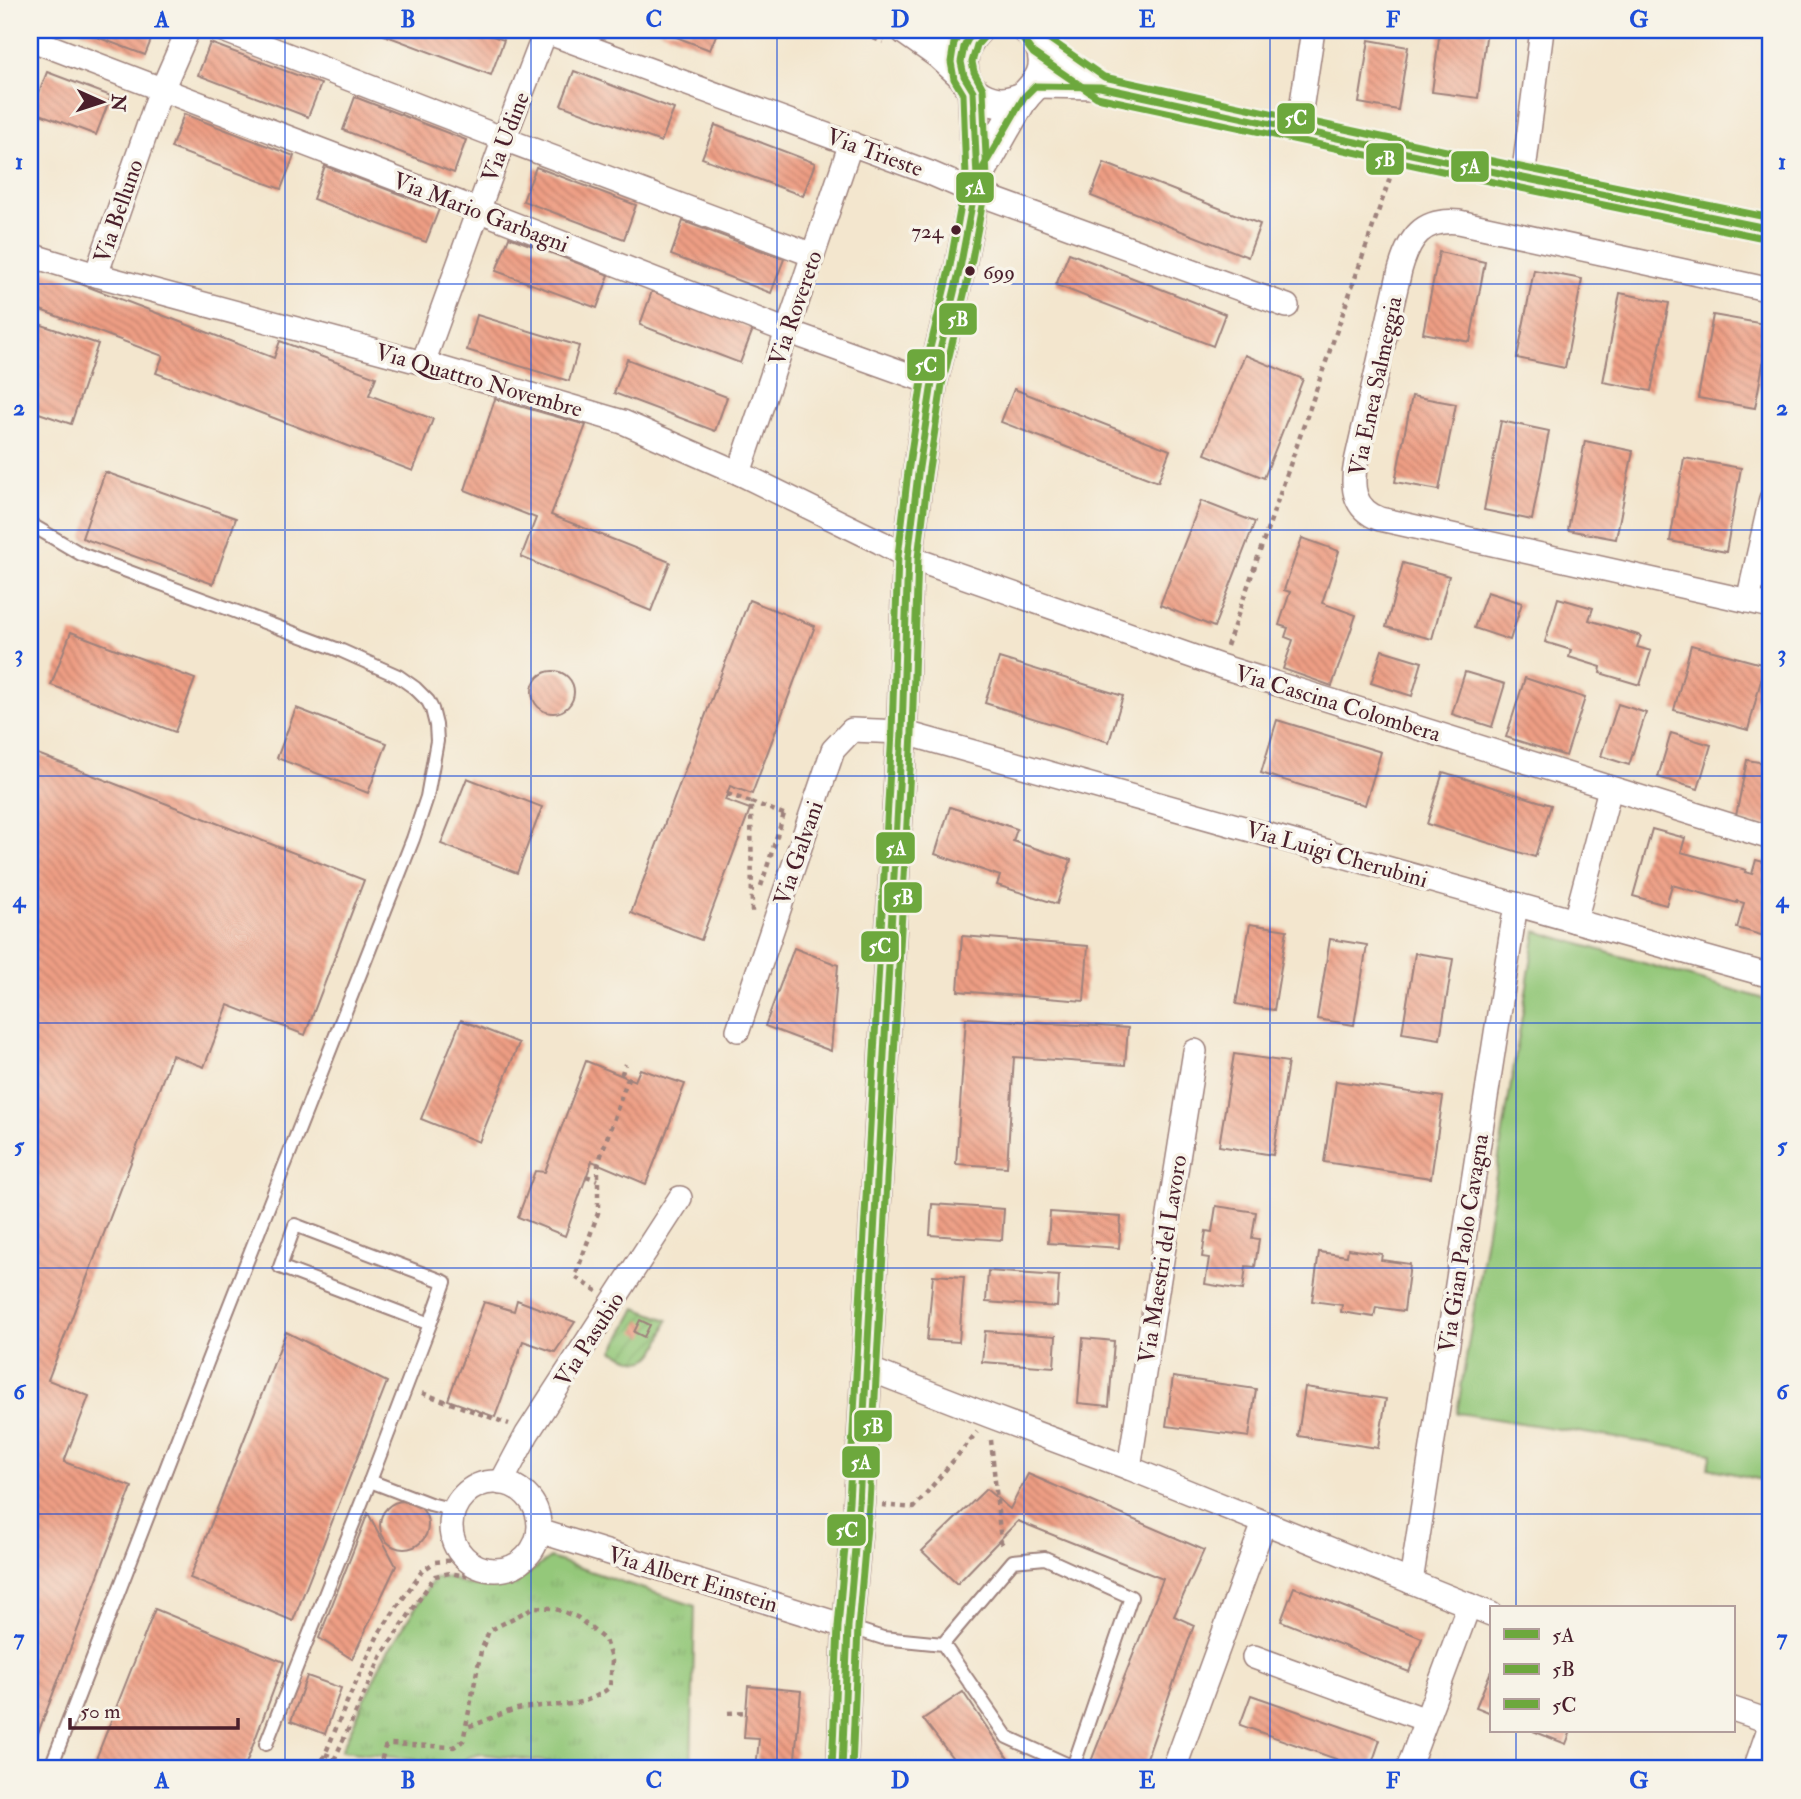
<svg xmlns="http://www.w3.org/2000/svg" width="1801" height="1799" font-family="'IM FELL Double Pica',serif">
<style>
.grass{fill:#94c87a;stroke:#6f7452;stroke-width:2}
.park{fill:url(#park-tufts);stroke:#6f7452;stroke-width:2}
.garden{fill:url(#garden-furrows);stroke:#6f7452;stroke-width:2}
.building{fill:url(#building-back-hatch)}
.lines{fill:none;stroke-linecap:round;stroke-linejoin:round}
.service-casing{stroke:#9e827c;stroke-width:16}
.minor-casing{stroke:#9e827c;stroke-width:26}
.tertiary-casing{stroke:#9e827c;stroke-width:33}
.path{stroke:#9e827c;stroke-width:4.5;stroke-dasharray:5 5;stroke-linecap:butt}
.service{stroke:#fff;stroke-width:12}
.minor{stroke:#fff;stroke-width:23}
.tertiary{stroke:#fff;stroke-width:30}
.bus-1-casing{stroke:#f7f3e8;stroke-width:12}
.bus-2-casing{stroke:#f7f3e8;stroke-width:12}
.bus-3-casing{stroke:#f7f3e8;stroke-width:12}
.bus-1{stroke:#6da83d;stroke-width:7}
.bus-2{stroke:#6da83d;stroke-width:7}
.bus-3{stroke:#6da83d;stroke-width:7}
.grid{fill:none;stroke:#1d4ed8;stroke-width:2;stroke-opacity:0.55}
.bus-dot{fill:#4a1f2b;stroke:#f7f3e8;stroke-width:2.5}
.labels{text-anchor:middle;stroke-width:7;stroke-linejoin:round;paint-order:stroke}
.bus-label{font-size:21px;fill:#4a1f2b;stroke:#f7f3e8;text-anchor:end}
.street-label{font-size:23px;fill:#4a1f2b;stroke:#f7f3e8}
.line-badge{stroke:#f7f3e8;stroke-width:2.5}
.badge-label{font-size:19px;text-anchor:middle;font-weight:bold;fill:#fff}
.neatline{fill:none;stroke:#1d4ed8;stroke-width:2.5}
.grid-label{font-size:23px;text-anchor:middle;font-weight:bold;fill:#1d4ed8}
</style>
<defs>
<pattern id="park-tufts" width="24" height="20" patternUnits="userSpaceOnUse" patternTransform="scale(1.75)"><rect width="24" height="20" fill="#94c87a"/><path d="M3 7l-1-3M5 7V3M7 7l1-3M15 17l-1-3M17 17v-4M19 17l1-3" fill="none" stroke="#81ab6a"/></pattern>
<pattern id="garden-furrows" width="10" height="10" patternUnits="userSpaceOnUse" patternTransform="scale(1.75)"><rect width="10" height="10" fill="#94c87a"/><path d="M-1 1l2-2M0 10L10 0M9 11l2-2" fill="none" stroke="#81ab6a"/></pattern>
<pattern id="building-back-hatch" width="6" height="6" patternUnits="userSpaceOnUse" patternTransform="scale(1.75)"><rect width="6" height="6" fill="#ee9e84"/><path d="M-1 5l2 2M0 0l6 6M5-1l2 2" fill="none" stroke="#c3806c"/></pattern>
</defs>
<rect width="100%" height="100%" fill="#f7f3e8"/>
<filter id="ink" filterUnits="userSpaceOnUse"><feTurbulence type="fractalNoise" baseFrequency=".0143" numOctaves="2"/><feDisplacementMap in="SourceGraphic" scale="14" xChannelSelector="R" yChannelSelector="G"/><feConvolveMatrix kernelMatrix="1 2 1 2 8 2 1 2 1" color-interpolation-filters="sRGB"/></filter>
<filter id="wash" filterUnits="userSpaceOnUse"><feTurbulence type="fractalNoise" baseFrequency=".00686" numOctaves="4" result="noise"/><feDisplacementMap in="SourceGraphic" scale="28" xChannelSelector="R" yChannelSelector="G"/><feGaussianBlur stdDeviation="1.57" result="paint"/><feColorMatrix in="noise" values="0 0 0 0 0 0 0 0 0 0 0 0 0 0 0 0 0 1.4 0 .05"/><feComposite in="paint" operator="in"/></filter>
<g filter="url(#wash)">
<rect width="100%" height="100%" fill="#f3e6ce"/>
<path class="grass" d="M1536 931 1771 1001V1482L1708 1468 1712 1453 1457 1413Z"/>
<path class="park" d="M550 1558 695 1606 691 1769H610L481 1754 469 1757 459 1765 341 1751 383 1659 434 1578 449 1577 463 1584 498 1588 526 1575Z"/>
<path class="garden" d="M636 1308 668 1320C662 1335 657 1366 635 1360 628 1358 620 1354 613 1351Z"/>
<g id="blocks">
<g class="building">
<path d="M78 30H155L145 55Z"/>
<path d="M386 30H475L504 40 491 75 384 35Z"/>
<path d="M658 30H718L710 50Z"/>
<path d="M1440 30H1487L1478 98 1432 92Z"/>
<path d="M1369 40 1408 47 1398 110 1359 103Z"/>
<path d="M210 43 321 84 308 117 198 75Z"/>
<path d="M574 71 674 109 661 142 561 105Z"/>
<path d="M47 72 111 96 96 135 32 111Z"/>
<path d="M355 97 466 140 454 173 343 130Z"/>
<path d="M184 114 294 156 281 189 171 148Z"/>
<path d="M715 125 815 163 803 196 702 158Z"/>
<path d="M1104 163 1260 224 1248 257 1091 196Z"/>
<path d="M325 166 439 209 426 242 313 199Z"/>
<path d="M536 167 636 205 624 239 523 201Z"/>
<path d="M683 221 784 259 771 293 671 255Z"/>
<path d="M509 237 609 275 597 308 496 271Z"/>
<path d="M1439 252 1485 262 1470 342 1423 333Z"/>
<path d="M1069 253 1225 314 1213 346 1056 285Z"/>
<path d="M34 266 274 358 280 341 376 377 369 395 433 419 413 471 156 373 163 356 30 306V276Z"/>
<path d="M1534 270 1582 279 1565 368 1517 358Z"/>
<path d="M652 291 753 329 740 363 640 325Z"/>
<path d="M1620 293 1669 303 1651 391 1603 382Z"/>
<path d="M477 315 579 346 569 381 467 350Z"/>
<path d="M1713 315 1770 325 1755 408 1698 398Z"/>
<path d="M30 321 98 344 71 424 30 410Z"/>
<path d="M1245 355 1303 379 1264 478 1205 454Z"/>
<path d="M627 359 727 397 715 431 614 393Z"/>
<path d="M1014 389 1170 450 1158 482 1001 422Z"/>
<path d="M1412 396 1456 404 1439 490 1395 482Z"/>
<path d="M495 399 586 425 551 515 670 562 651 611 521 557 536 518 465 490Z"/>
<path d="M1501 421 1549 431 1532 520 1484 510Z"/>
<path d="M1585 441 1633 451 1616 539 1568 530Z"/>
<path d="M1684 458 1741 468 1726 552 1670 541Z"/>
<path d="M105 472 236 518 213 584 82 538Z"/>
<path d="M1201 501 1255 522 1214 627 1160 605Z"/>
<path d="M1302 538 1339 551 1322 603 1356 615 1332 686 1283 669 1293 640 1285 637 1288 628 1279 625 1290 592 1284 590Z"/>
<path d="M1403 563 1449 576 1432 639 1386 627Z"/>
<path d="M1487 592 1522 603 1510 640 1474 628Z"/>
<path d="M1558 598 1593 608 1589 620 1641 636 1637 647 1651 651 1640 685 1600 673 1601 667 1569 657 1571 650 1545 642Z"/>
<path d="M749 600 815 626 752 794 730 786 725 800 750 809 701 940 631 913Z"/>
<path d="M71 632 195 679 175 732 51 685Z"/>
<path d="M1691 645 1765 665 1748 730 1674 710Z"/>
<path d="M1382 650 1422 662 1412 696 1371 683Z"/>
<path d="M999 658 1123 696 1109 742 985 703Z"/>
<circle cx="553" cy="692" r="21"/>
<path d="M1465 672 1505 684 1492 727 1452 714Z"/>
<path d="M1525 678 1585 698 1566 756 1506 737Z"/>
<path d="M1618 704 1646 713 1629 765 1601 756Z"/>
<path d="M296 708 387 743 368 793 277 758Z"/>
<path d="M1277 720 1381 752 1365 805 1261 773Z"/>
<path d="M1671 733 1711 745 1698 789 1658 777Z"/>
<path d="M30 751 364 880 305 1035 228 1005 204 1067 172 1055 48 1380 89 1396 64 1462 132 1487 30 1754Z"/>
<path d="M1747 760 1771 764V826L1735 821Z"/>
<path d="M1443 772 1551 805 1535 857 1427 824Z"/>
<path d="M467 778 542 807 517 873 441 844Z"/>
<path d="M950 807 1017 829 1013 841 1071 860 1057 904 997 885 1000 876 935 854Z"/>
<path d="M1652 829 1685 838 1681 852 1746 870 1745 872 1752 874 1756 860 1771 864V938L1737 928 1744 903 1737 901V903L1672 885 1666 905 1633 896Z"/>
<path d="M1250 924 1287 930 1274 1010 1236 1004Z"/>
<path d="M962 936 1088 946 1084 1001 958 991Z"/>
<path d="M1330 939 1367 945 1354 1025 1317 1019Z"/>
<path d="M794 948 838 965 831 1051 765 1026Z"/>
<path d="M1415 953 1453 959 1440 1039 1402 1033Z"/>
<path d="M966 1018 1128 1028 1125 1065 1014 1057 1007 1167 956 1164Z"/>
<path d="M461 1020 519 1043 479 1142 421 1119Z"/>
<path d="M1234 1054 1288 1062 1273 1155 1219 1146Z"/>
<path d="M586 1061 635 1081 640 1069 685 1084 646 1184 592 1161 565 1236 518 1217 535 1171 545 1172Z"/>
<path d="M1336 1081 1443 1097 1431 1178 1324 1162Z"/>
<path d="M932 1204 1004 1209 1002 1240 930 1235Z"/>
<path d="M1216 1206 1256 1212 1252 1238 1259 1239 1255 1267 1246 1266 1243 1290 1205 1284 1209 1258 1202 1257 1206 1231 1212 1232Z"/>
<path d="M1050 1212 1121 1217 1119 1248 1048 1243Z"/>
<path d="M1348 1249 1382 1254 1381 1260 1410 1264 1404 1311 1376 1307 1374 1317 1341 1312 1342 1305 1312 1301 1319 1252 1347 1256Z"/>
<path d="M988 1271 1059 1276 1057 1307 986 1302Z"/>
<path d="M933 1275 964 1277 959 1342 927 1340Z"/>
<path d="M517 1300 575 1322 555 1352 523 1341 495 1417 448 1400 484 1302 514 1311Z"/>
<path d="M640 1320 650 1325 644 1337 634 1332Z"/>
<path d="M985 1331 1056 1336 1054 1367 982 1362Z"/>
<path d="M286 1332 387 1382 293 1621 190 1578Z"/>
<path d="M1083 1338 1114 1341 1109 1406 1078 1403Z"/>
<path d="M1173 1377 1256 1389 1249 1437 1166 1426Z"/>
<path d="M1305 1387 1386 1399 1378 1448 1298 1436Z"/>
<path d="M1028 1474 1204 1550 1174 1616 1194 1625 1143 1769H1088L1163 1579 1018 1521 957 1584 922 1551 986 1489 1010 1509Z"/>
<circle cx="404" cy="1525" r="24"/>
<path d="M368 1513 396 1566 352 1659 319 1638Z"/>
<path d="M1294 1587 1422 1638 1409 1672 1281 1621Z"/>
<path d="M155 1609 284 1662 244 1769H92Z"/>
<path d="M1491 1671V1713L1476 1707Z"/>
<path d="M307 1676 341 1688 325 1734 291 1721Z"/>
<path d="M748 1686 801 1691 794 1769H756L759 1739 744 1738Z"/>
<path d="M963 1692 1015 1769H961L923 1719Z"/>
<path d="M1251 1695 1380 1740 1370 1769H1364L1240 1725Z"/>
<path d="M1533 1731H1571L1566 1744Z"/>
<path d="M1446 1761 1471 1769H1444Z"/>
</g>
</g>
</g>
<g filter="url(#ink)">
<use href="#blocks" fill-opacity="0" stroke="#9e827c" stroke-width="2"/>
<g class="lines">
<defs>
<g id="service">
<path d="M30 524 81 554 342 651 398 676 415 688 428 701 432 709 436 725 437 741 427 797 413 839 210 1355 50 1769"/>
<path d="M430 1324 445 1282 295 1225 280 1267 430 1324 370 1481 430 1504 454 1510"/>
<path d="M849 1627 883 1638 943 1644 1007 1737 1073 1767 1131 1597 1045 1558 1013 1561 943 1644"/>
<path d="M266 1744 370 1481"/>
</g>
<g id="minor">
<path d="M223 30 504 139 813 255"/>
<path d="M541 30 930 173 974 192 1287 306"/>
<path d="M30 39 478 210 787 331 932 383"/>
<path d="M1040 45 1100 87"/>
<path d="M1035 86 1100 87 1523 178 1771 229"/>
<path d="M1298 129 1313 30"/>
<path d="M1523 178 1542 30"/>
<path d="M30 255 96 275 423 363 623 422 739 473 880 542 908 557 1220 666 1771 838"/>
<path d="M96 275 157 101 188 30"/>
<path d="M1771 290 1459 222C1422 218 1409 238 1400 270L1356 462C1351 487 1353 509 1380 519L1771 606"/>
<path d="M423 363 504 139 546 30"/>
<path d="M739 473 851 143"/>
<path d="M1748 601 1771 499"/>
<path d="M1575 921 1610 789"/>
<path d="M738 1030 833 750 852 730 902 732 1771 976"/>
<path d="M866 1368 990 1416 1129 1468 1491 1614"/>
<path d="M1129 1468 1195 1051"/>
<circle cx="495" cy="1526" r="44"/>
<path d="M501 1483 527 1434 680 1198"/>
<path d="M539 1531 848 1627"/>
<path d="M1411 1582 1516 904"/>
<path d="M1254 1657 1426 1720"/>
<path d="M1733 1709 1771 1722"/>
<path d="M1174 1769 1264 1523"/>
<path d="M1408 1769 1469 1605"/>
<path d="M1755 1769 1771 1723"/>
</g>
<g id="tertiary">
<path d="M906 30 940 54 964 76"/>
<path d="M977 30C952 54 960 97 997 102 1006 104 1015 100 1024 97"/>
<path d="M977 178C992 152 1006 126 1021 101 1029 89 1040 84 1043 69 1046 54 1039 40 1028 30"/>
<path d="M842 1769 848 1627 859 1503 902 732 908 557 918 474 932 383 960 268 977 178 973 91"/>
</g>
</defs>
<use href="#service" class="service-casing"/>
<use href="#minor" class="minor-casing"/>
<use href="#tertiary" class="tertiary-casing"/>
<g class="path">
<path d="M855 30 883 42"/>
<path d="M1227 646 1392 172"/>
<path d="M727 794 751 802 752 913 753 911"/>
<path d="M751 802 786 815"/>
<path d="M761 886 784 814"/>
<path d="M586 1176 597 1180"/>
<path d="M597 1291 575 1277 598 1213V1164L628 1078 622 1073 625 1064"/>
<path d="M422 1393 509 1424"/>
<path d="M991 1440 1001 1542 1005 1548"/>
<path d="M882 1505 914 1508 977 1432"/>
<path d="M728 1713 746 1712"/>
<path d="M325 1754 335 1758 340 1769"/>
<path d="M319 1769 347 1702 379 1633 422 1571 435 1562 466 1559"/>
<path d="M330 1769 382 1655 435 1576 450 1573 465 1576 457 1548"/>
<path d="M379 1769 385 1747 390 1744 454 1747 463 1741 481 1651 489 1631 534 1607 553 1608 577 1617 605 1640 612 1661 610 1687C578 1713 548 1701 513 1710 497 1715 482 1723 466 1727"/>
</g>
<use href="#service" class="service"/>
<use href="#minor" class="minor"/>
<use href="#tertiary" class="tertiary"/>
<defs>
<g id="bus-1">
<path d="M973 197 977 178 973 91 964 76 961 62 964 47 968 39 977 30"/>
<path d="M842 1769 848 1627 859 1503 902 732 908 557 918 474 932 383 960 268 977 178 1024 97 1035 86 1100 87 1523 178 1771 229"/>
</g>
<g id="bus-2">
<path d="M1021 37 1033 53 1097 97 1521 188 1769 239"/>
<path d="M852 1769 858 1628 869 1504 912 733 918 558 928 475 942 385 970 270 987 179 983 89 974 72 972 62 977 45 984 37"/>
</g>
<g id="bus-3">
<path d="M1042 30 1048 38 1104 77 1525 168 1771 218"/>
<path d="M832 1769 838 1627 849 1502 892 732 898 556 908 472 922 381 950 266 966 177 963 94 954 79 951 62 954 43 962 30"/>
</g>
</defs>
<use href="#bus-1" class="bus-1-casing"/>
<use href="#bus-2" class="bus-2-casing"/>
<use href="#bus-3" class="bus-3-casing"/>
<use href="#bus-1" class="bus-1"/>
<use href="#bus-2" class="bus-2"/>
<use href="#bus-3" class="bus-3"/>
</g>
</g>
<path class="grid" d="M285 30V1769M531 30V1769M777 30V1769M1024 30V1769M1270 30V1769M1516 30V1608M30 284H1771M30 530H1771M30 776H1771M30 1023H1771M30 1268H1771M30 1514H1771M1516 1731V1769"/>
<g class="bus-dot">
<circle cx="956" cy="230" r="6"/>
<circle cx="970" cy="271" r="6"/>
</g>
<g class="labels">
<g class="bus-label">
<text x="943" y="238">724</text>
<text x="983" y="279" text-anchor="start">699</text>
</g>
<g class="street-label">
<text transform="translate(505 137) rotate(-69)" y="8">Via Udine</text>
<text transform="translate(875 152) rotate(20)" y="8">Via Trieste</text>
<text transform="translate(118 211) rotate(-71)" y="8">Via Belluno</text>
<text transform="translate(481 212) rotate(21)" y="8">Via Mario Garbagni</text>
<text transform="translate(795 308) rotate(-71)" y="8">Via Rovereto</text>
<text transform="translate(479 380) rotate(16)" y="8">Via Quattro Novembre</text>
<text transform="translate(1375 386) rotate(-78)" y="8">Via Enea Salmeggia</text>
<text transform="translate(1338 703) rotate(17)" y="8">Via Cascina Colombera</text>
<text transform="translate(798 853) rotate(-71)" y="8">Via Galvani</text>
<text transform="translate(1337 854) rotate(16)" y="8">Via Luigi Cherubini</text>
<text transform="translate(1463 1243) rotate(-81)" y="8">Via Gian Paolo Cavagna</text>
<text transform="translate(1162 1259) rotate(-81)" y="8">Via Maestri del Lavoro</text>
<text transform="translate(589 1339) rotate(-57)" y="8">Via Pasubio</text>
<text transform="translate(693 1579) rotate(17)" y="8">Via Albert Einstein</text>
</g>
</g>
<g class="line-badge">
<rect x="1276" y="102" width="40" height="33" rx="7" fill="#6da83d"/>
<rect x="1365" y="142" width="40" height="34" rx="7" fill="#6da83d"/>
<rect x="1450" y="150" width="40" height="33" rx="7" fill="#6da83d"/>
<rect x="955" y="171" width="40" height="33" rx="7" fill="#6da83d"/>
<rect x="938" y="302" width="40" height="34" rx="7" fill="#6da83d"/>
<rect x="906" y="348" width="40" height="34" rx="7" fill="#6da83d"/>
<rect x="875" y="831" width="41" height="34" rx="7" fill="#6da83d"/>
<rect x="883" y="881" width="40" height="33" rx="7" fill="#6da83d"/>
<rect x="860" y="930" width="40" height="33" rx="7" fill="#6da83d"/>
<rect x="853" y="1409" width="40" height="34" rx="7" fill="#6da83d"/>
<rect x="841" y="1445" width="40" height="34" rx="7" fill="#6da83d"/>
<rect x="826" y="1513" width="41" height="34" rx="7" fill="#6da83d"/>
</g>
<g class="badge-label">
<text x="1296" y="125">5C</text>
<text x="1385" y="166">5B</text>
<text x="1470" y="173">5A</text>
<text x="975" y="194">5A</text>
<text x="958" y="326">5B</text>
<text x="926" y="372">5C</text>
<text x="896" y="855">5A</text>
<text x="903" y="904">5B</text>
<text x="880" y="953">5C</text>
<text x="873" y="1433">5B</text>
<text x="861" y="1469">5A</text>
<text x="847" y="1537">5C</text>
</g>
<rect width="1801" height="1799" fill="none" stroke="#f7f3e8" stroke-width="77"/>
<rect x="1490" y="1606" width="245" height="126" fill="#f7f3e8" stroke="#b29e9c" stroke-width="2"/>
<rect x="1504" y="1629" width="35" height="10" fill="#6da83d" stroke="#b29e9c" stroke-width="2"/>
<text x="1552" y="1642" font-size="21" fill="#4a1f2b">5A</text>
<rect x="1504" y="1664" width="35" height="10" fill="#6da83d" stroke="#b29e9c" stroke-width="2"/>
<text x="1552" y="1676" font-size="21" fill="#4a1f2b">5B</text>
<rect x="1504" y="1699" width="35" height="10" fill="#6da83d" stroke="#b29e9c" stroke-width="2"/>
<text x="1552" y="1712" font-size="21" fill="#4a1f2b">5C</text>
<g transform="translate(102 102) rotate(93)" stroke="#f7f3e8" stroke-width="5" paint-order="stroke">
<path d="M0-5L12 26L0 18L-12 26Z" fill="#4a1f2b"/>
<text y="-10" font-size="19" font-weight="bold" text-anchor="middle" fill="#4a1f2b">N</text>
</g>
<path d="M70 1718v10h168v-10" fill="none" stroke="#4a1f2b" stroke-width="3.5"/>
<text x="80" y="1718" font-size="21" fill="#4a1f2b" stroke="#f7f3e8" stroke-width="5" paint-order="stroke">50 m</text>
<rect x="38" y="38" width="1724" height="1722" class="neatline"/>
<g class="grid-label">
<text x="162" y="27">A</text>
<text x="408" y="27">B</text>
<text x="654" y="27">C</text>
<text x="900" y="27">D</text>
<text x="1147" y="27">E</text>
<text x="1393" y="27">F</text>
<text x="1639" y="27">G</text>
<text x="19" y="169">1</text>
<text x="1782" y="169">1</text>
<text x="19" y="415">2</text>
<text x="1782" y="415">2</text>
<text x="19" y="661">3</text>
<text x="1782" y="661">3</text>
<text x="19" y="907">4</text>
<text x="1782" y="907">4</text>
<text x="19" y="1153">5</text>
<text x="1782" y="1153">5</text>
<text x="19" y="1399">6</text>
<text x="1782" y="1399">6</text>
<text x="19" y="1645">7</text>
<text x="1782" y="1645">7</text>
<text x="162" y="1788">A</text>
<text x="408" y="1788">B</text>
<text x="654" y="1788">C</text>
<text x="900" y="1788">D</text>
<text x="1147" y="1788">E</text>
<text x="1393" y="1788">F</text>
<text x="1639" y="1788">G</text>
</g>
</svg>
